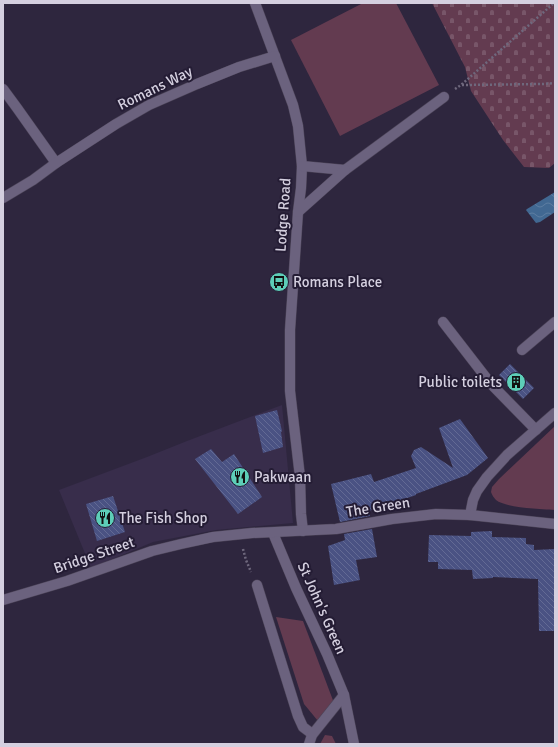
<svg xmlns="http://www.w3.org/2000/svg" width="558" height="747" font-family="Signika,sans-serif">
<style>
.built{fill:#382d4b}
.grass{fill:#633b50}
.cemetery{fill:url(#cemetery-stones)}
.water{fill:url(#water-waves)}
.building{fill:url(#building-back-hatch)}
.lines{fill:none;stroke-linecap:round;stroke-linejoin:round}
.minor-casing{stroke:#4c4458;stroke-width:11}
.path{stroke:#6f687d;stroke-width:2.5;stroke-dasharray:2 2;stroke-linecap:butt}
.minor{stroke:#6b627e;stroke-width:10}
.labels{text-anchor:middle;stroke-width:4;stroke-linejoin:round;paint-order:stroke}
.street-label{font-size:15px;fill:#d4cfdf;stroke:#241c34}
.poi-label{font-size:15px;fill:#d4cfdf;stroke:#241c34;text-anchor:start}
</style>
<defs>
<pattern id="cemetery-stones" width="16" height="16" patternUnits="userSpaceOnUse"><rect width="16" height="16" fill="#633b50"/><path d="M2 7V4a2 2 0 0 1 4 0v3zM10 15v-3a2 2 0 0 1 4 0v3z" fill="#785669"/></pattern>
<pattern id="water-waves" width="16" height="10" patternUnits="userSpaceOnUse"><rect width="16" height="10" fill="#416892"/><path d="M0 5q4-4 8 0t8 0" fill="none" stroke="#5c7da1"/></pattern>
<pattern id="building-back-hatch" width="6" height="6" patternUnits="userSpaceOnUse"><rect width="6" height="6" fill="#4a5283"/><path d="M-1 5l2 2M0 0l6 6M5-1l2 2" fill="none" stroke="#636a94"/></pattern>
</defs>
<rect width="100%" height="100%" fill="#2e263e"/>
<path class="built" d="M282 405 293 523 216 530 153 542 91 568 59 490 147 457 187 441Z"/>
<g class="grass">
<path d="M363 3H396L439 85 340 136 291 40Z"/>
<path d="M555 426V510C541 509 506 508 496 500 494 498 492 495 491 492L492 487 499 479Z"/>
<path d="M276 617 303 621 334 703 318 721 304 704Z"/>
<path d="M325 735 332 736 336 744H320Z"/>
</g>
<path class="cemetery" d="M432 3H555V163L549 168 524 167 503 140 471 91 465 67Z"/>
<path class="water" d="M555 192V212L540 222 536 223 526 210 527 209Z"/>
<g class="building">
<path d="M510 364 534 388 523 399 499 375Z"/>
<path d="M277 410 282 431 281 432 283 447 263 453 255 416Z"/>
<path d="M460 419 488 458 467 475 416 494V495L369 511 370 516 340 522 331 484 371 474 374 482 416 468 411 456 414 450 421 447 453 468 439 428Z"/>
<path d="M211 449 222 462 234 454 262 497 238 514 195 459Z"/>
<path d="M113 496 125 532 97 541 86 504Z"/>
<path d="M372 529 377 557 356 560 360 580 334 585 328 546 345 540 344 534Z"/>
<path d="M492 531V537L526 538V544L534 545V550L555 549V631H539L538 579 493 577V578L473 579 472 570 438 569V562H428L429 535 471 536V532Z"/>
</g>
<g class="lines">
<defs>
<g id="minor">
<path d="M255 3 293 105 298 126 302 166 301 188 298 212 290 330V391L300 477 301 514 303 531"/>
<path d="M3 89 17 108 56 163"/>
<path d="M302 166 345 170 444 97"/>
<path d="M3 198 33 180 56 163 116 124 149 105 197 84 239 67 275 56"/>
<path d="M298 212 345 170"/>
<path d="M443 322 491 384 536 430"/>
<path d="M522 350 555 322"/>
<path d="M470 515 473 500 477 491 487 477 507 455 555 413"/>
<path d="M273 533 296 588 327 654 344 695 354 744"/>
<path d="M257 585 298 716 303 727 311 733 312 735"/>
<path d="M3 600 67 581 152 551 181 544 213 537 252 533 336 529 392 519 436 514 470 515 555 524"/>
<path d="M309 744 312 735 344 695"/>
</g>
</defs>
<use href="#minor" class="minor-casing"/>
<g class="path">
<path d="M462 85 543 84 555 83"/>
<path d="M455 89 461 85 554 3"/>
<path d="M243 549 246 560 251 572"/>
</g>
<use href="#minor" class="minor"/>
</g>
<defs>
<symbol id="bus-disc" viewBox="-11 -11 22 22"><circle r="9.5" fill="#5dceb8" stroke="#241c34"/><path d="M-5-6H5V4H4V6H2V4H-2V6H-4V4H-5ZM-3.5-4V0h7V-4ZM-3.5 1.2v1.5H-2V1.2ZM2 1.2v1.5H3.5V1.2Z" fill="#111"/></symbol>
<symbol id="building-disc" viewBox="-11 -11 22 22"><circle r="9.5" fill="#5dceb8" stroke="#241c34"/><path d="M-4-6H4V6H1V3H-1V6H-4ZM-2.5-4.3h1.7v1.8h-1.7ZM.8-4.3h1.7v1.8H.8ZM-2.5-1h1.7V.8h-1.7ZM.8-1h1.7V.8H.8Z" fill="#111"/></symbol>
<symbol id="restaurant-disc" viewBox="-11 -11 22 22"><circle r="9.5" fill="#5dceb8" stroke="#241c34"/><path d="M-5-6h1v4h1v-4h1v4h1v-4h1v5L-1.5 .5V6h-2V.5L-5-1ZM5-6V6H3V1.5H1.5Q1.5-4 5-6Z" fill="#111"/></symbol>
</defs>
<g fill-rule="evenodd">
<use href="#bus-disc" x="268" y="271" width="22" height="22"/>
<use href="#building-disc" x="505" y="371" width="22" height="22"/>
<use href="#restaurant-disc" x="229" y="466" width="22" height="22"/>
<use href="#restaurant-disc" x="94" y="507" width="22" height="22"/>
</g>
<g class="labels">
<g class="street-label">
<text transform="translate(155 88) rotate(-26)" y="5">Romans Way</text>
<text transform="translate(283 215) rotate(-86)" y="5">Lodge Road</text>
<text transform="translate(378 507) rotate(-9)" y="5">The Green</text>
<text transform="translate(94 555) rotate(-19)" y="5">Bridge Street</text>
<text transform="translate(322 608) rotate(66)" y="5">St John's Green</text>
</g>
<g class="poi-label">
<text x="293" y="287">Romans Place</text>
<text x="502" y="387" text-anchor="end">Public toilets</text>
<text x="254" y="482">Pakwaan</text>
<text x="119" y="523">The Fish Shop</text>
</g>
</g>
<rect width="558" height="747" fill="none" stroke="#d4cfdf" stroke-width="8"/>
</svg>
